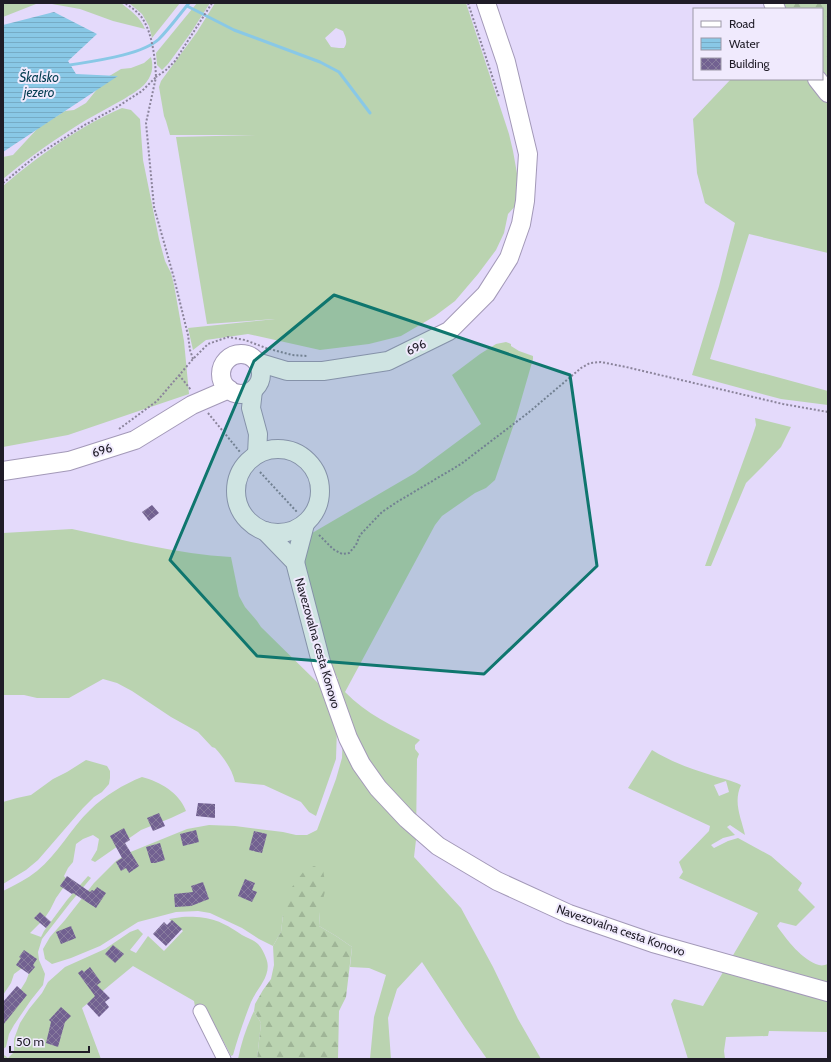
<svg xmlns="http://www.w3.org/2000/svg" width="831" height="1062" viewBox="0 0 831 1062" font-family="Cabin,sans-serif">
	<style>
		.grass { fill: #bad3b0; fill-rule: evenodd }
		.forest { fill: url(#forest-firs) }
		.water { fill: url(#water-rules) }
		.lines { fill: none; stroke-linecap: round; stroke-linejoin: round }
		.stream { stroke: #89c8e6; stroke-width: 3 }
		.building { fill: url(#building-cross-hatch) }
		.street-casing { stroke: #a399b8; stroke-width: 15 }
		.secondary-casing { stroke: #a399b8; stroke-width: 20 }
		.path { stroke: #8b849b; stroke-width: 2; stroke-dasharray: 2 2; stroke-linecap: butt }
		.street { stroke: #fff; stroke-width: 13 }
		.secondary { stroke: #fff; stroke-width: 18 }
		.marked { fill: #0f766e; fill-opacity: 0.2; stroke: #0f766e; stroke-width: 3; stroke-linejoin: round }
		.labels { text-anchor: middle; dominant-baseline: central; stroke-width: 4; stroke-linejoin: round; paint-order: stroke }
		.street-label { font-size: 12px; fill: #1f1c27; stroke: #f0eafd }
		.water-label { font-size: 13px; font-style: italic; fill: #043d51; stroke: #f0eafd }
	</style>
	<defs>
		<pattern id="forest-firs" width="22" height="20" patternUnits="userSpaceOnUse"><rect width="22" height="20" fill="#bad3b0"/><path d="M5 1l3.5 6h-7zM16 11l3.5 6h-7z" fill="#9fb597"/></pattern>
		<pattern id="water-rules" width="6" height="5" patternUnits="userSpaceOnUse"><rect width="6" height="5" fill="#89c8e6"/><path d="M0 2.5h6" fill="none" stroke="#76abc5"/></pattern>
		<pattern id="building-cross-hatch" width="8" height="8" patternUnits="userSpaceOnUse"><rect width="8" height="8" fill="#726191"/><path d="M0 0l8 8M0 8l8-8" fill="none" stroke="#887c9e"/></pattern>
	</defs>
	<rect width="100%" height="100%" fill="#e4dafb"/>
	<g class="grass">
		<path d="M3,3H121C131,11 140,17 145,29L113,21L80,9L52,4H36L3,17Z"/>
		<polygon points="129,3 180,3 152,38 149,26 142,14"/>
		<polygon points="197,3 210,3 190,34 168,64 162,70 157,65 156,53"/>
		<path d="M215,3H466L509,134L513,151L518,179V203L508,214L504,233L496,250L478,274L455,301L435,316L401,336L369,344L320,350L248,334L206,340L193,350L188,328L275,319L207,324L176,137L258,135H170L166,121L164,116L159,87L161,81L197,32ZM336,28L343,31C346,38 348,42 344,48H339L331,47L325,38Z"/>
		<path d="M151,57C154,68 152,76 144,85C139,90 130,95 124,99C111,106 99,113 86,120C57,138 29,157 3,179V157L13,155L38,128L65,111L74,110L86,103L106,78L121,69L131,68L144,63Z"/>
		<polygon points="731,79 811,79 824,100 828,104 828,253 749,234 710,359 828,391 828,405 781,399 692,375 719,286 735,223 705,203 697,173 693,119"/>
		<path d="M122,108L131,110L140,119L143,160L159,239L165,261L171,273L174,285L184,341L189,394L68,435L3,447V186C38,156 80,126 122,108Z"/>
		<path d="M506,342L511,344V346L519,351L533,356V359L516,418L495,480L486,488L475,493L442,516L435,525L345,692C366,714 393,726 420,740L415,745V749L419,754L417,759L416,840L414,857L461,908L493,967L518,1019L541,1059H487L466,1029L422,962L397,989L388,1018L391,1059H370L374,1017L386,975L369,968L350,967L352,947L336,936L319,926L320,912L283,915L281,932L273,946L259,939L242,928L210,913L198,911L176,912L138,922L100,946L71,958L52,964L45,959L43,949L50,937L65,920L94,883L116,861L128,853L187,829L209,825L235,826L283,832L296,835H307L317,830L336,779L342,758L343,730L325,684L338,679L301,605L283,550L415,473L481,424L452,375L480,354L496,344Z"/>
		<polygon points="755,418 791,427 781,447 763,466 746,483 711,566 705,566 752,437 756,425"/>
		<path d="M72,529C124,540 178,554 231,557L239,596L245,607L257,621L261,627L317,682L328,695L337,728L336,759L316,816L309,812L301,802L264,785L235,782C232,769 224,758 215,748L212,747L198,732L171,717L132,691L117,683L103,679L69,698H37L24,695H3V533Z"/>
		<path d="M652,750C671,762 692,769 714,776C723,779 731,780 741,785C733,803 741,817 745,835L730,825L727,827L735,835L723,838L711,845L714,848L728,841L738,838L771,856L802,883L798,890L815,907L796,926L780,922L777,926C787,940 802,960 819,965C822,966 825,965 828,964V1032L769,1031L768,1036L726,1037L724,1051L725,1059H688L671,1004L674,999L703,1006L758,913L679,878L683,872L679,862L709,831L710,826L628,788ZM726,781L729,792L719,796L714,785Z"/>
		<polygon points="86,760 107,766 110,771 110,778 109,784 102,792 94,797 83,808 38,860 26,870 3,884 3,802 17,798 31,795 53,779 67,772"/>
		<path d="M142,777C160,782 179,792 186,811L171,818L141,830L95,862L91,860L97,850L99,839L93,835L83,839L76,844L73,862L68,868L64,876L68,881L56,898L50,910L44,919L30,933L41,937L44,931L67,900L88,876L91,878L70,903L42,939L38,952L39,960L45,974L43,985L31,1000L14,1025L9,1034L6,1047L3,1049V1018L26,981L31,968L29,963L14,974L11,983L3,995V891C15,885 27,879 37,871C58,854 71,828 90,810C104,796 124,784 142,777Z"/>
		<path d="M182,917C208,916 220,920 242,935C247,938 254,940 258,944C262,948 264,953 266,958C273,975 257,988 251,1002C244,1020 238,1037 233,1055L231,1056C221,1036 215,1024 196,1012L194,1001L133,966L82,1008L101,1059H3L4,1055L8,1058L14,1052V1039L20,1023L29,1009L42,993L48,982L65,967L105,949L130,932L138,929L143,934L130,950L136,953L148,936L164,951L183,931L169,919Z"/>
		<path d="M254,1011L261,1023L257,1059H238C241,1043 247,1026 254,1011Z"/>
	</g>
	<g class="forest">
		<polygon points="777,3 828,3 828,87 822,79 822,9 780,9"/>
		<polygon points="314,866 323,870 326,887 320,912 319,926 336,936 352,947 346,997 339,1011 338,1059 257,1059 261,1023 254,1011 255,1004 263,990 271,979 274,965 273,946 281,932 283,915 289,891 304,871"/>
	</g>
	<polygon class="water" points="54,12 97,34 68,61 76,74 118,76 3,152 3,25"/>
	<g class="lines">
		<g class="stream">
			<polyline points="187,6 234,30 320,62 339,72 370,113"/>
			<path d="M70,65C94,61 142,55 159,39C169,29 180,14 189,3"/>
		</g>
	</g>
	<g class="building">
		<polygon points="152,505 159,513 149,521 142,512"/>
		<polygon points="198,803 215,804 215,818 196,816"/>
		<polygon points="159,813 165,826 153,831 147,818"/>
		<polygon points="124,828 130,840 125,843 139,866 129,873 126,868 121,871 116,862 122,858 110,836"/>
		<polygon points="196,830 199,842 183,846 180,834"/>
		<polygon points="254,831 267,834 262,853 249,850"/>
		<polygon points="160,843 165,860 155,863 151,863 146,847"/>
		<polygon points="67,876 90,892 92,890 94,891 97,887 106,893 96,908 73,893 72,894 60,886"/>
		<polygon points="245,879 255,883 252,890 257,892 252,902 238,896"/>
		<polygon points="203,882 209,899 191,906 175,907 174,894 193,892 191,886"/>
		<polygon points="40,912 51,922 46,928 34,918"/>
		<polygon points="172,920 182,929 166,946 153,934 164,922 167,925"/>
		<polygon points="71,926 76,938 61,944 56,932"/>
		<polygon points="113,945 124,954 115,963 105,954"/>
		<polygon points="24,950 37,959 33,965 35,967 29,974 16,965 21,958 19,957"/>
		<polygon points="90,967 101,982 97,985 110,998 105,1002 109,1007 99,1017 87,1004 95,996 78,973 82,970 84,972"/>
		<polygon points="17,986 27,995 3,1025 3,1002"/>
		<polygon points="61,1007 71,1016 65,1022 58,1047 46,1043 51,1022 49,1020"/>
	</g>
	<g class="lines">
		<g class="street-casing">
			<polyline id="street" points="200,1011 224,1059"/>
		</g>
		<g class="secondary-casing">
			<g id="secondary">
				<polyline points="773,3 776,9"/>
				<polyline points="817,79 828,93"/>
				<circle cx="241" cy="374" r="20"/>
				<polyline points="257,362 287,371 323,371 388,361 449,331 486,294 509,258 521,224 525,201 528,154 506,62 486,3"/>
				<polyline points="253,390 251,408 258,434 257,454"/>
				<circle cx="278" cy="491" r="42"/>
				<polyline points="3,471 69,461 135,440 192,405 229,389"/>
				<polyline points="265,531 295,562 321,662 348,738 361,764 378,788 407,819 438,846 497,881 569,914 653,943 828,992"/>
				<polyline points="295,562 305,524"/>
			</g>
		</g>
		<g class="path">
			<polyline points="468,3 499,97"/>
			<path d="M3,183L36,156L83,126L117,107L142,91L156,77C155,57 152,27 138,13C134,9 129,6 125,3"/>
			<polyline points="193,359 190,350 188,335 174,278 154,207 146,123 156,77 166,70 175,61 212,3"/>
			<polyline points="179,375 191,390"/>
			<polyline points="208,413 240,452"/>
			<polyline points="119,429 157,401 193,359 208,344 228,337 245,340 266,348 292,355 308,356"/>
			<polyline points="260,472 297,512"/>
			<polyline points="319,535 333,549 342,554 349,553 356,545 360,535 382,512 397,502 461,464 528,413 581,368 590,363 601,362 626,367 783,404 828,412"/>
		</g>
		<use href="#street" class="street"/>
		<use href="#secondary" class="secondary"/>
	</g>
	<path class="marked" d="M334,295L570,375L597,566L484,674L257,656L170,560L254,361Z"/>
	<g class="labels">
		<g class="street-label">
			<text transform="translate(416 347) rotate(-26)">696</text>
			<text transform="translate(102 450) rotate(-17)">696</text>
			<text transform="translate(318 643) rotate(74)">Navezovalna cesta Konovo</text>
			<text transform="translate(621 930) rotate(19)">Navezovalna cesta Konovo</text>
		</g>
		<g class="water-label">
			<text x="39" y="77">Škalsko<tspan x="39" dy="15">jezero</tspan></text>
		</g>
	</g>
	<rect width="831" height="1062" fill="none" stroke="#1f1c27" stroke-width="8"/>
	<rect x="693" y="8" width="130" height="72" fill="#f0eafd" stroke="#9c98a7"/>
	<rect x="701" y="21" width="20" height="6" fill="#ffffff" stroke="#9c98a7"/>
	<text x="729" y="28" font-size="12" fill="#1f1c27">Road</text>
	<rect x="701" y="38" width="20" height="12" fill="url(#water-rules)" stroke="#9c98a7"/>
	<text x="729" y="48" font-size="12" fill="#1f1c27">Water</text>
	<rect x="701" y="58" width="20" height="12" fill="url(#building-cross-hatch)" stroke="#9c98a7"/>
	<text x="729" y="68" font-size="12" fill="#1f1c27">Building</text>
	<path d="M10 1046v6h79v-6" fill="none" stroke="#1f1c27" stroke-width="2"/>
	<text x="16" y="1046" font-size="12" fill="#1f1c27" stroke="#f0eafd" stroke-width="3" paint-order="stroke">50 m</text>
</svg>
